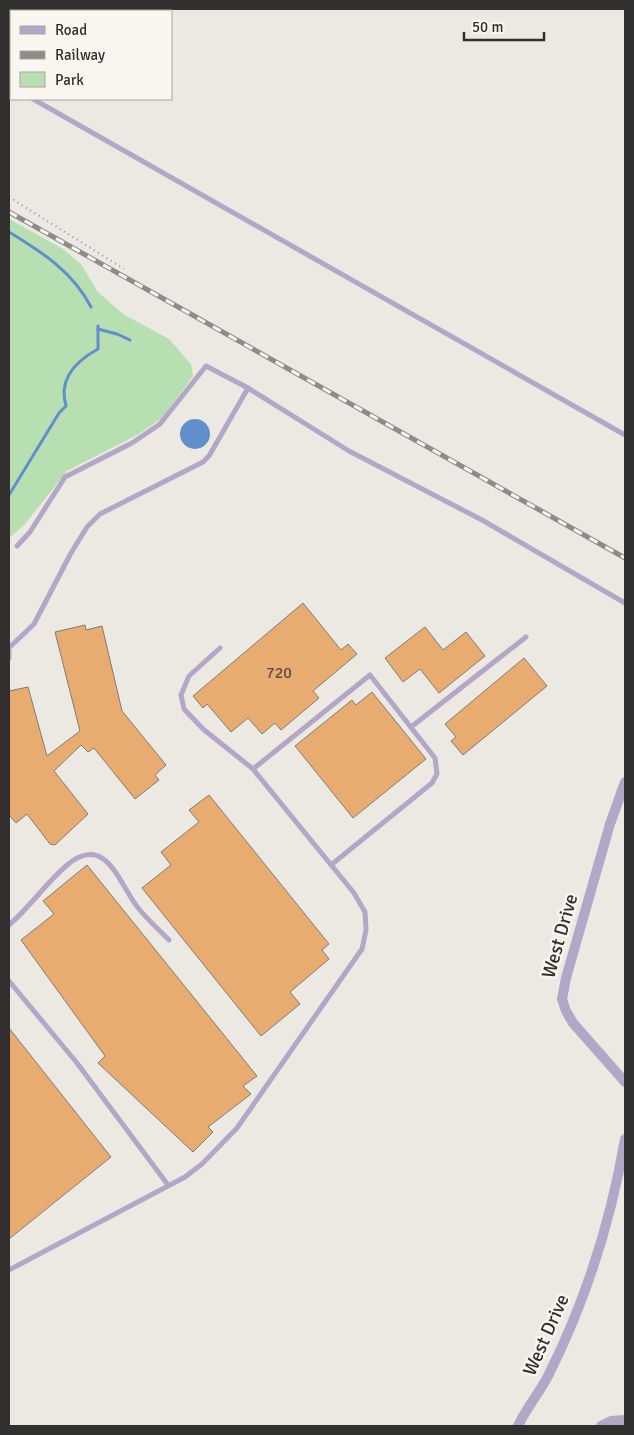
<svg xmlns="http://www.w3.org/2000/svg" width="634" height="1435" viewBox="0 0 634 1435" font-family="Signika,sans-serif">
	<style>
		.green { fill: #b8dfb1 }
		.water { fill: #608fcc }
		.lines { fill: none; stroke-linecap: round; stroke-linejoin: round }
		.stream { stroke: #608fcc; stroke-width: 3 }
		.building { fill: #e9ac70; stroke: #807b77 }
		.path { stroke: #93918d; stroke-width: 2; stroke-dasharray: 1 4; stroke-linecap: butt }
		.lane { stroke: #b3a7c7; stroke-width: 5 }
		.street { stroke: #b3a7c7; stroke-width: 10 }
		.rail-casing { stroke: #8e8c88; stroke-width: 5 }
		.rail { stroke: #f9f6f0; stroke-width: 3; stroke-dasharray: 9; stroke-linecap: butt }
		.labels { text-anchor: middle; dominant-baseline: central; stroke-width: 5; stroke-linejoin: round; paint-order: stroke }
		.number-label { font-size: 16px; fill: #5f4f3e }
		.street-label { font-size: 19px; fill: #31302e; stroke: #f9f6f0 }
	</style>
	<rect width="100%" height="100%" fill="#ece9e3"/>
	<polygon class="green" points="9,219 63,249 81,264 98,292 123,314 169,339 191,364 193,376 162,418 139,434 67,471 25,524 9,538"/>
	<circle class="water" cx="195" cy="434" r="15"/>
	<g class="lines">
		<g class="stream">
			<path d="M9,232C42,252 73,272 91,307"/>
			<polyline points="98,329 117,334 130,340"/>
			<path d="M9,495L59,413L66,406C58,379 76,361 98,349V326"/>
		</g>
	</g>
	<g class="building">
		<polygon points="303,603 341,650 348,644 357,654 313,691 319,698 281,730 275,723 262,734 248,718 231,732 207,704 203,708 193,696"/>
		<polygon points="85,625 86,630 102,626 122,711 166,765 155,775 159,780 135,799 94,748 88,752 81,745 54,771 88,814 55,845 50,844 27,814 16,823 9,815 9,691 28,687 47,756 80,731 55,632"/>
		<polygon points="425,627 443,650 466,632 485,656 439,693 420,669 403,682 385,658"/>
		<polygon points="524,658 547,686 463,755 451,741 456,737 445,724"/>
		<polygon points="372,692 426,759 353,818 295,746 352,700 356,705"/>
		<polygon points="209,795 329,944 322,950 329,959 290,992 300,1004 261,1036 142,888 171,865 161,852 199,822 189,810"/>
		<polygon points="87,865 257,1076 243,1086 251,1094 208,1127 213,1132 193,1152 98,1063 105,1056 21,940 54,914 43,901"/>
		<polygon points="9,1028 111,1157 9,1239"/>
	</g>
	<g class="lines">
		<polyline class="path" points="9,197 124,269"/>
		<g class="lane">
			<polyline points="9,86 11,87"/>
			<polyline points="33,99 625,435"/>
			<polyline points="17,546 30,532 65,477 132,443 160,424 206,366 248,388 349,451 482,520 625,603"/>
			<polyline points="11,646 34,624 71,553 87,527 100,514 203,462 209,456 248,388"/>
			<polyline points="220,648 189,676 181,695 184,709 203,729 253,769"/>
			<polyline points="9,658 9,645"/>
			<polyline points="411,727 526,637"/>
			<path d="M9,925C31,906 45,884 67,865C107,832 119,885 139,909C148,920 159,930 169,940"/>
			<polyline points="9,981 77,1063 168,1185"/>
			<polyline points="9,1270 185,1177 202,1164 237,1128 362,949 366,930 365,912 354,893 253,769 370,675 435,758 437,774 432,783 331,865"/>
		</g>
		<g class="street">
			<polyline points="625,782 610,824 566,978 562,999 566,1011 573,1023 625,1082"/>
			<path d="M518,1426C527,1407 540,1392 549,1374C586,1300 611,1220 625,1139"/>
			<polyline points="601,1426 611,1421 625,1420"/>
		</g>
		<g class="rail-casing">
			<polyline id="rail" points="9,212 625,558"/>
		</g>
		<use href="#rail" class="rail"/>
	</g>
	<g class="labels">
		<g class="number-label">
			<text x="279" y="673">720</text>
		</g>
		<g class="street-label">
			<text transform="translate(560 936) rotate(-74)">West Drive</text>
			<text transform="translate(546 1335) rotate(-66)">West Drive</text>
		</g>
	</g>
	<rect width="634" height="1435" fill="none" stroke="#31302e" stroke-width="20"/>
	<rect x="10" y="10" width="162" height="90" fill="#f9f6f0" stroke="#a9a7a2"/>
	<rect x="20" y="26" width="25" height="8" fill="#b3a7c7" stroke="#a9a7a2"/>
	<text x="55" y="35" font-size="15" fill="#31302e">Road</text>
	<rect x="20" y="51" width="25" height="8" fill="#8e8c88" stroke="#a9a7a2"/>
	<text x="55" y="60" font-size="15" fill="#31302e">Railway</text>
	<rect x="20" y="72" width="25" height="15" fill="#b8dfb1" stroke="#a9a7a2"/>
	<text x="55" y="85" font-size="15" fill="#31302e">Park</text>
	<path d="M464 32v8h80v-8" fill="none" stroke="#31302e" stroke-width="2.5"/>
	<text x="472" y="32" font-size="15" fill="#31302e" stroke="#f9f6f0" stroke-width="4" paint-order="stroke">50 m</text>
</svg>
